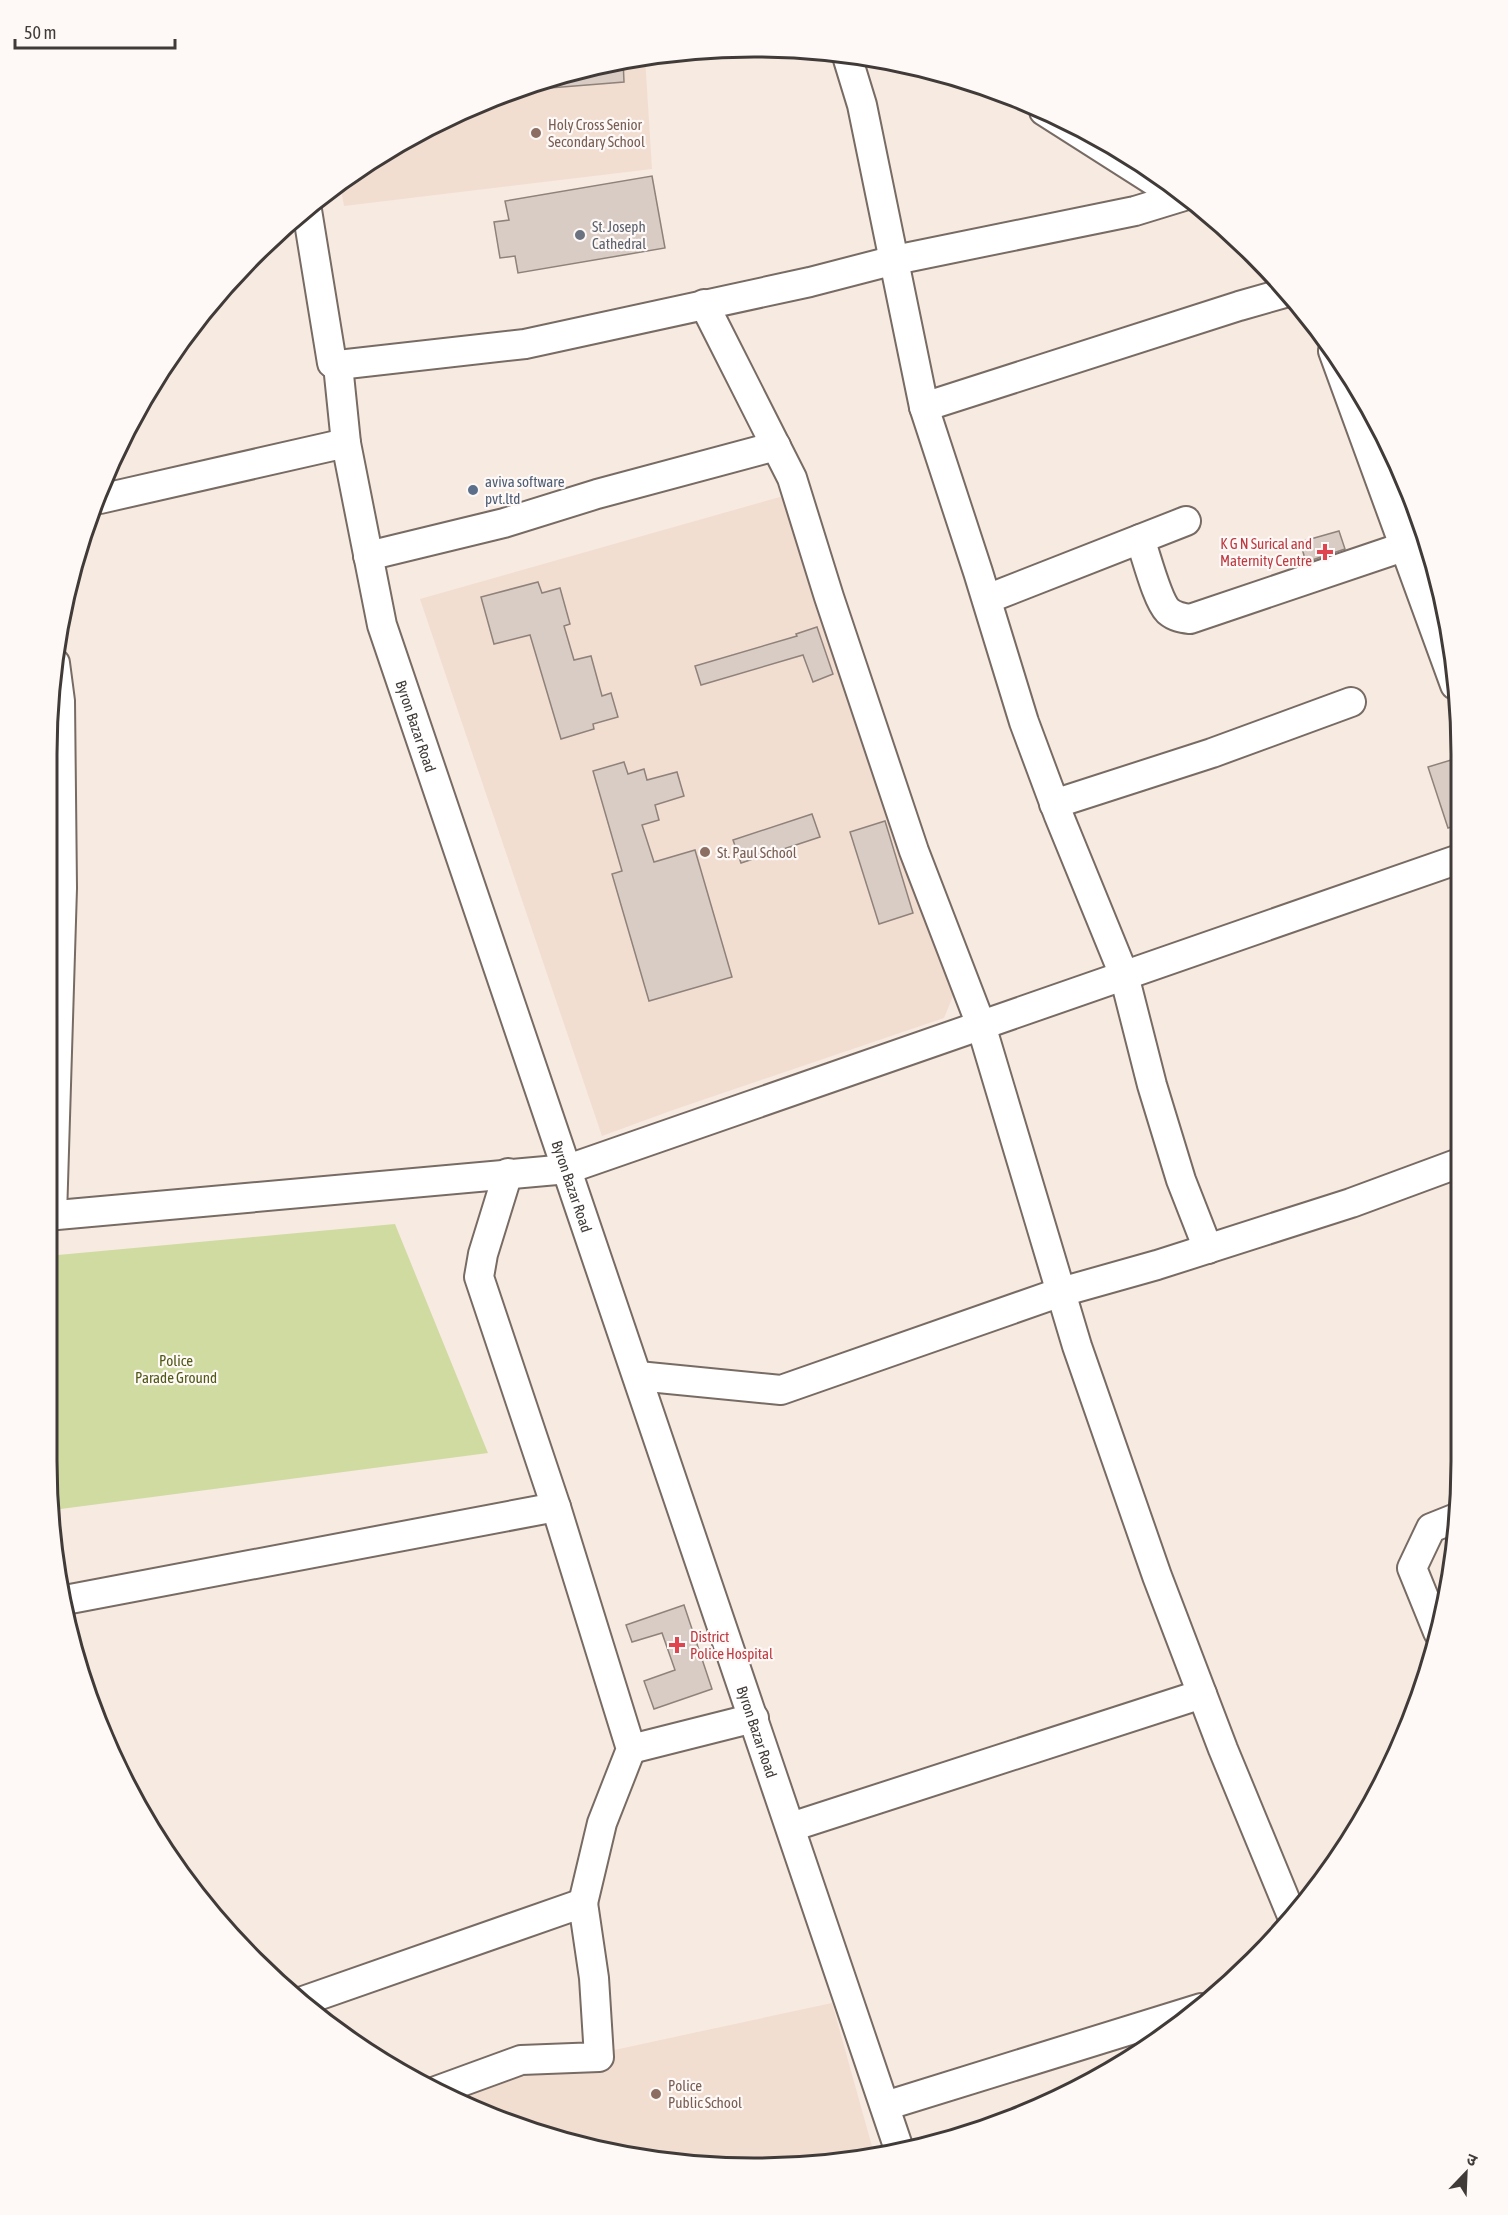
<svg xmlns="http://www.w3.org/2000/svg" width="1508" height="2215" viewBox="0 0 1508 2215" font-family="'Asap Condensed','Noto Sans Devanagari',sans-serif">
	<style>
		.built { fill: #f2ddd1 }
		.green { fill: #d0dba1 }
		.building { fill: #d9ccc4; stroke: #8e827a; stroke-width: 1.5 }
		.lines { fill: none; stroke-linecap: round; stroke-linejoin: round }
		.minor-casing { stroke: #776b64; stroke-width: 32 }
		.minor { stroke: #fff; stroke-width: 28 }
		.education-dot { fill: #8d6e63; stroke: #fef9f6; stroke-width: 2 }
		.worship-dot { fill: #6b7280; stroke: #fef9f6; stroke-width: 2 }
		.service-dot { fill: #5c6f8a; stroke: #fef9f6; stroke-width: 2 }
		.health-dot { fill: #e0444e; stroke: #fef9f6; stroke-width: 2 }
		.labels { text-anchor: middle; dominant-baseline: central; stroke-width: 4.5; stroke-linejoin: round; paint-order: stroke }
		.education-label { font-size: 15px; fill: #785e54; stroke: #fef9f6; text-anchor: start }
		.worship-label { font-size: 15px; fill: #5b616d; stroke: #fef9f6; text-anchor: start }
		.service-label { font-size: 15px; fill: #4e5e75; stroke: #fef9f6; text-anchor: start }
		.health-label { font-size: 15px; fill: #be3a42; stroke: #fef9f6; text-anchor: end }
		.street-label { font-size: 15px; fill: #403b38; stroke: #fef9f6 }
		.park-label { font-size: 15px; fill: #505a14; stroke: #fef9f6 }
		.rim { fill: none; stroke: #403b38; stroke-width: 3 }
	</style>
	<rect width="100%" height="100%" fill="#f7eae1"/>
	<g class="built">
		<polygon points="645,57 652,169 344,206 340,183 361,166 484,100 616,60"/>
		<polygon points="787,495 953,996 944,1018 673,1110 602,1136 420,599"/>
		<polygon points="832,2003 875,2157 754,2168 662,2162 483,2115 458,2102 452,2085"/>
	</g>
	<polygon class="green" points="395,1224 488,1453 53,1510 46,1461 47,1256"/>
	<g class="building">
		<polygon points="623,59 624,82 550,88 548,81"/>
		<polygon points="652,176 665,248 518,273 515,256 500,258 494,222 509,220 505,201"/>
		<polygon points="1339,531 1345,549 1306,562 1300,542"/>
		<polygon points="538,582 542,593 560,588 570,624 564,626 574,660 591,656 602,696 611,693 618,717 593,724 594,729 561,739 530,635 494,644 481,597"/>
		<polygon points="817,627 833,674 813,682 803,655 701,685 695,666 797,636 796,634"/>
		<polygon points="1461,757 1461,824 1448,828 1428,767"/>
		<polygon points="624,762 628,774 644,769 647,780 677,772 684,796 655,805 659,820 642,825 654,862 695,850 732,977 649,1001 612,874 622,871 593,771"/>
		<polygon points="812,814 820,837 741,863 733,840"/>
		<polygon points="885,821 913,913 879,924 850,832"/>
		<polygon points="684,1605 712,1689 654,1709 644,1681 675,1670 662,1633 632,1642 626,1625"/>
	</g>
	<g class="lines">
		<g class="minor-casing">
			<g id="minor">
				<polyline points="847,56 862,105 924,407 978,572 1024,722 1059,816 1124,975 1152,1085 1181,1180 1208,1249"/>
				<polyline points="1044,111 1179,197"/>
				<path id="s1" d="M307,210L332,363L338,365L346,443L382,625L900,2152"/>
				<polyline points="704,304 792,478 829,597 914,851 981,1025 1077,1346 1157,1576 1223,1749 1292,1916"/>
				<polyline points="1333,351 1455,685"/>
				<polyline points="338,365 525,344 810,282 895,260 1135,211 1184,196"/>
				<polyline points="924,407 1239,306 1288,292"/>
				<polyline points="100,499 346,443"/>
				<path d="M1140,539C1146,555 1157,600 1168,611C1175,617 1182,618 1190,619L1403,547"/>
				<polyline points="368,556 504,523 597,494 776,446"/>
				<polyline points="987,599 1186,521"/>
				<polyline points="1054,804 1212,753 1351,702"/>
				<polyline points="508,1173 483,1254 479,1277 556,1507 631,1749 602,1823 583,1903"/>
				<polyline points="46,1216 568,1169 1462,858"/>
				<polyline points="52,1216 62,888 60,701 55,663"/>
				<polyline points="638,1376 781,1390 1061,1292 1157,1265 1351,1203 1462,1162"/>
				<polyline points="65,1600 556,1507"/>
				<polyline points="1438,1632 1412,1568 1431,1528 1456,1518"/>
				<polyline points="631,1749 754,1718"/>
				<polyline points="791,1827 1202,1694"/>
				<polyline points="300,2002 583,1903 594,1978 599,2057 521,2060 436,2091"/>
				<polyline points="885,2106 1201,2008"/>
			</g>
		</g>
		<use href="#minor" class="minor"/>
	</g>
	<g class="education-dot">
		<circle cx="536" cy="133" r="6"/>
		<circle cx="705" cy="852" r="6"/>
		<circle cx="656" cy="2094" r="6"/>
	</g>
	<circle class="worship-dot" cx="580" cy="235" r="6"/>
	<circle class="service-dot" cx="473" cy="490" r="6"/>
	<g class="health-dot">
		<path d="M1322 543h6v6h6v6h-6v6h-6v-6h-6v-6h6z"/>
		<path d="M674 1636h6v6h6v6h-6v6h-6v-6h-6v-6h6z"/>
	</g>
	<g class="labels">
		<g class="education-label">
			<text x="548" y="124">Holy Cross Senior<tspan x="548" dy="17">Secondary School</tspan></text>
			<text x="717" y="852">St. Paul School</text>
			<text x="668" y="2085">Police<tspan x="668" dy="17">Public School</tspan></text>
		</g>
		<g class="worship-label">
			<text x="592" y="226">St. Joseph<tspan x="592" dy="17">Cathedral</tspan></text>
		</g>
		<g class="service-label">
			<text x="485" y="481">aviva software<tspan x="485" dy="17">pvt.ltd</tspan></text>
		</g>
		<g class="health-label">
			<text x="1312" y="543">K G N Surical and<tspan x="1312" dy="17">Maternity Centre</tspan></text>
			<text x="690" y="1636" text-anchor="start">District<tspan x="690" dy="17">Police Hospital</tspan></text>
		</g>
		<g class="street-label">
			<text stroke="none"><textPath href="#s1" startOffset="532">Byron Bazar Road</textPath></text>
			<text stroke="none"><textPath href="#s1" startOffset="1018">Byron Bazar Road</textPath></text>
			<text stroke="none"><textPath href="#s1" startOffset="1594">Byron Bazar Road</textPath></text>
		</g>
		<g class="park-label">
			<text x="176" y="1360">Police<tspan x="176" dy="17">Parade Ground</tspan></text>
		</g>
	</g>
	<path d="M0 0H1508V2215H0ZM754 57H754A697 697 0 0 1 1451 754V1461A697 697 0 0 1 754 2158H754A697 697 0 0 1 57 1461V754A697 697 0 0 1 754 57Z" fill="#fef9f6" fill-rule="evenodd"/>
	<path class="rim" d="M754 57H754A697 697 0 0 1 1451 754V1461A697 697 0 0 1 754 2158H754A697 697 0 0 1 57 1461V754A697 697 0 0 1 754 57Z"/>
	<g transform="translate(1466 2173) rotate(23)" stroke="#fef9f6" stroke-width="4.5" paint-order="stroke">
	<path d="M0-4.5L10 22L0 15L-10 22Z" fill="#403b38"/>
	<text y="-9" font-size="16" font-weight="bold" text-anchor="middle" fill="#403b38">उ</text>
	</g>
	<path d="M15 39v9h160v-9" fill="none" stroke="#403b38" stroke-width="3"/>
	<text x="24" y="39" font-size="18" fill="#403b38" stroke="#fef9f6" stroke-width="4.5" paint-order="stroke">50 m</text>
</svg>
